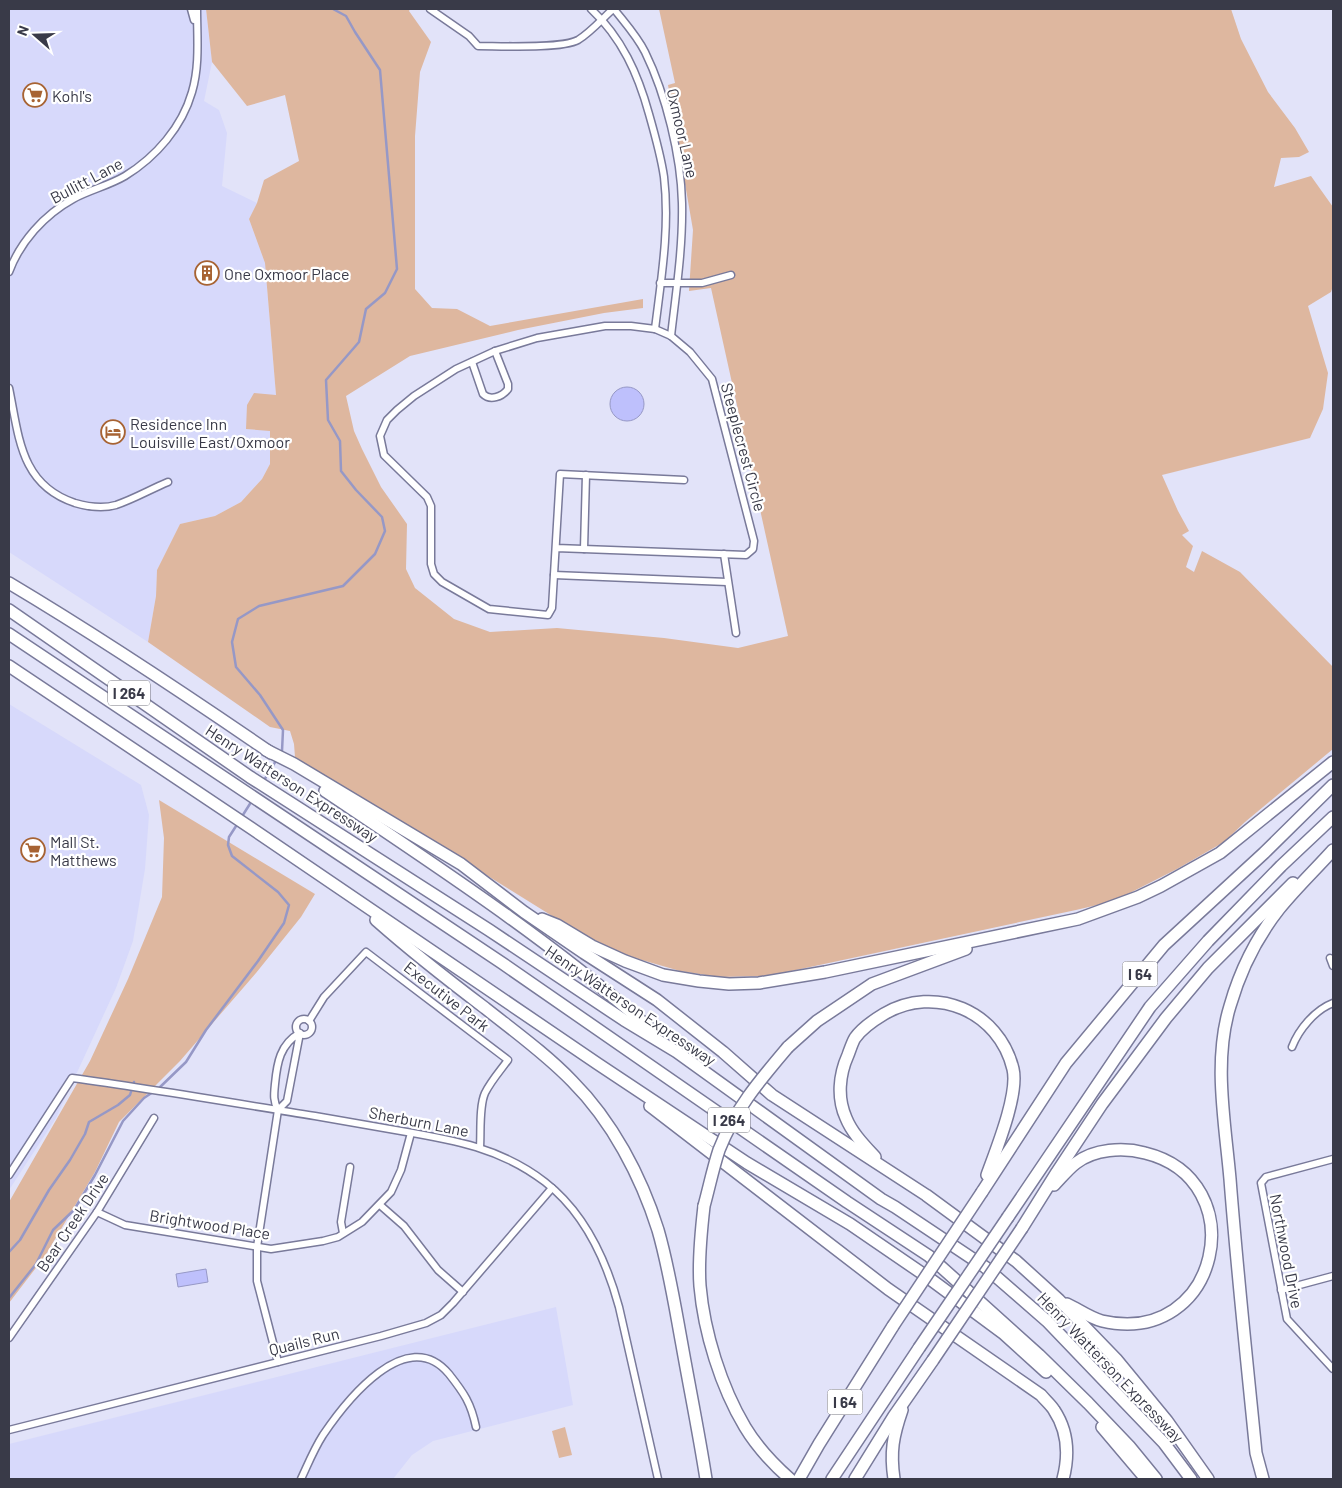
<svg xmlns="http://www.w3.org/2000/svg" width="1342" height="1488" viewBox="0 0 1342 1488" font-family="Barlow,sans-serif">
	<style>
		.built { fill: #d7d9fb }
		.green { fill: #deb79f }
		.water { fill: #bec0fc; stroke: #9698c6 }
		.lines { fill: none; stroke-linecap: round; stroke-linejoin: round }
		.stream { stroke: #9698c6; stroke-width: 2.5 }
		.minor-casing { stroke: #797a9a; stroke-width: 9 }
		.motorway-casing { stroke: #797a9a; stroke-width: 14 }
		.minor { stroke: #fff; stroke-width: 6 }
		.motorway { stroke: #fff; stroke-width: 11 }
		.motorway-bridge-casing { stroke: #797a9a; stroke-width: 14; stroke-linecap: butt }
		.motorway-bridge { stroke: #fff; stroke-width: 11 }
		.labels { text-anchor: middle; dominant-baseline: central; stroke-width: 4.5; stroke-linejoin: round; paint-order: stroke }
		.shield { fill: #fff; stroke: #74757f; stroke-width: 1 }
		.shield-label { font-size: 15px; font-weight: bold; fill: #393a48 }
		.poi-label { font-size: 16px; fill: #393a48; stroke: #fff; text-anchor: start }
		.street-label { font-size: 16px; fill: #393a48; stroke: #fff }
	</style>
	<rect width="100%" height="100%" fill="#e2e3f9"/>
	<g class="built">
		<polygon points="9,9 206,9 212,62 204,101 219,110 227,133 222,186 257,203 249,219 265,263 276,396 246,429 270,430 270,464 262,479 241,502 215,516 180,524 157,570 156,596 148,642 9,552"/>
		<polygon points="9,704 141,785 149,815 145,869 133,941 116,988 56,1118 9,1190"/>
		<polygon points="556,1307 573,1405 433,1441 412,1455 393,1479 9,1479 9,1444"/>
	</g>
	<g class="green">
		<polygon points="206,9 410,9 409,11 431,42 420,72 415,136 415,289 432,308 457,309 490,326 643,299 643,308 604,313 518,330 410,356 346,396 354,431 362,449 381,487 407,524 406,569 415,588 454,619 490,632 557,628 664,638 738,648 788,636 711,288 689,291 693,230 668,85 675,83 659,9 1231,9 1241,39 1268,92 1295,128 1309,152 1299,157 1281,158 1274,187 1311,176 1333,207 1333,286 1331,292 1308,306 1328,373 1323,409 1310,438 1162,475 1178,511 1189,531 1182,535 1193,546 1186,567 1194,572 1202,551 1240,572 1333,667 1333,749 1245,822 1224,842 1177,869 1114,901 1076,910 768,976 719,977 680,971 621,954 586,937 398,820 354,796 295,757 294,744 290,731 270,727 148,642 156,596 157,570 180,524 215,516 241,502 262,479 270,464 270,431 246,429 247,405 254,393 276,395 265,263 249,219 257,203 264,180 299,161 285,95 247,106 212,62"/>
		<polygon points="159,800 315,894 301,917 256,973 180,1061 119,1122 95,1172 45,1256 9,1303 9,1202 90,1061 128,979 162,897 164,838"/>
		<polygon points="565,1427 572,1455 559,1458 552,1431"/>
	</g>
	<g class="water">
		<circle cx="627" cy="404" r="17"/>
		<polygon points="206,1269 208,1282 178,1287 176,1274"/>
	</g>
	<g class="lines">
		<g class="stream">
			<polyline points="280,754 282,751 283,730 260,695 236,667 232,642 238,619 259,606 343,586 375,554 385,531 382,517 356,490 341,471 340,441 328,420 326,380 359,342 366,309 385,293 397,269 380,70 355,32 346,16 333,9"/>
			<polyline points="263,782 277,759"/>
			<polyline points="241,818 253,799"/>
			<polyline points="158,1089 186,1062 206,1030 258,961 284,923 289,905 278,892 232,856 228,845 229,837 238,823"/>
			<polyline points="9,1252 20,1240 49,1190 70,1160 85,1134 89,1122 118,1105 130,1095 134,1082"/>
			<polyline points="9,1298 36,1264 53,1230 74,1210 95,1175 123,1121 144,1098 153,1092"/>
		</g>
		<g class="minor-casing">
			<g id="minor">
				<polyline points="191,9 194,20"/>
				<path d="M430,9L469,36L478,46C500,46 562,49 578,40C591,32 602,19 613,9"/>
				<path d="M591,9C622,38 638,74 649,114C655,135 661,156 664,177C670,228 661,280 655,329"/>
				<path d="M614,9C625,23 637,36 645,52C666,95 681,156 682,203C683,247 676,292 671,336"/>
				<path d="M9,272C20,242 44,215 73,199C89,190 108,186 125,176C156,157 182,127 192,92C200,65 197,37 197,9"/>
				<polyline points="660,283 702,283 731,275"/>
				<path d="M472,362L483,394C490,401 502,397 508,389V384L495,351"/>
				<path d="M9,388C19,436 20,485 75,503C89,507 102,509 116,505C134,499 151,489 168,482"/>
				<polyline points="556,548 746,555 753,549 754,541 712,379 690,352 671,336 655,329 631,326 605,326 537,338 495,351 456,369 414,396 397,410 387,420 380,436 384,455 427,497 431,506 431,564 434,574 442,582 489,609 548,615 552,608 560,474 684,480"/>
				<polyline points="584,549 586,475"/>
				<polyline points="724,554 736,633"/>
				<polyline points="554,575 727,582"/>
				<polyline points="1330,958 1333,966"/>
				<circle cx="304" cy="1027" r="8"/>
				<path d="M309,1021L324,997L366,952L508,1060C500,1071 491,1081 485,1093C479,1106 481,1132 480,1147"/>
				<path d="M300,1033L287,1101L278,1110C273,1101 274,1094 275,1084C277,1063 280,1044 300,1033Z"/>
				<path d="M1292,1047C1299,1029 1315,1010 1333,1003"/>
				<polyline points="278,1110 257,1247 257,1281 278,1362"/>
				<polyline points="1333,1159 1266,1177 1261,1183 1287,1319 1333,1369"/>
				<path d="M9,1175L72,1078C153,1089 234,1103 315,1116C343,1121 372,1126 401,1131C454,1140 501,1148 545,1182C585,1213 606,1259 619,1307L658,1479"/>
				<polyline points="380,1205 404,1226 438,1270 463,1292"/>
				<polyline points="97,1212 125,1225 271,1249 323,1241 338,1237 362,1222 391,1192 401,1170 411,1133"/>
				<polyline points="343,1233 341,1222 350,1167"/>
				<polyline points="1281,1290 1333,1276"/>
				<polyline points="9,1338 97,1212 154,1118"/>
				<polyline points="9,1430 381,1336 426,1323 441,1315 453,1303 552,1188"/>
				<path d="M301,1479C308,1464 314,1449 323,1435C346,1401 407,1323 449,1374C464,1393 471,1403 476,1427"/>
			</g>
		</g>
		<g class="motorway-casing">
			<g id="motorway">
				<path d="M9,583C98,636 185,694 271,753"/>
				<polyline points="9,610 250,777 489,930 624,1020 677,1052 881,1199 895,1207 985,1267 1047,1321 1164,1443 1191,1479"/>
				<polyline points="9,634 502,963 847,1202 929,1256 1039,1355 1088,1403 1129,1446 1156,1479"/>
				<polyline points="9,666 251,828 598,1064 747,1163 850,1224 926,1276 1003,1333 1046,1372"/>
				<polyline points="266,750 294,764 461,864 524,912 584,953 657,1000 723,1052 772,1095 926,1195 1016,1261 1059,1300 1116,1359 1167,1421 1208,1479"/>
				<path d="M325,791C438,867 553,942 655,1033"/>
				<polyline points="542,919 557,925 592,946 625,961 663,975 699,981 729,984 759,983 825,972 1078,919 1138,897 1161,886 1220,853 1333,762"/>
				<path d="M376,920C411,951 448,980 485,1008C514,1031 546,1054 572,1081C612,1121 641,1176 658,1230C669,1268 675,1307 682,1345C690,1390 699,1434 706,1479"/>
				<polyline points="788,1047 817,1021 872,984 966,949"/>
				<path d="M650,1106L888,1289L1041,1395C1045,1400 1051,1405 1054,1410C1068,1431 1069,1456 1063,1479"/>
				<path d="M875,1157C864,1145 852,1133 846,1118C837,1098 839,1075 848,1055C850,1050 852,1043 855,1038C862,1028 874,1020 884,1014C935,984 999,1011 1013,1069C1019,1094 996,1150 987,1175"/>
				<path d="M1054,1185C1061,1178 1068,1169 1076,1163C1094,1149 1123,1147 1145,1153C1255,1180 1220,1348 1102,1321C1090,1318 1078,1309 1067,1304"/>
				<polyline points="982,1192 1066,1063 1164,945 1264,853 1333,785"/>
				<path d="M704,1206C701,1232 698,1260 700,1286C704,1332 721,1387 745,1427C757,1447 773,1464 790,1479"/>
				<polyline points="1008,1217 1150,1007 1208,941 1281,866 1333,817"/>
				<polyline points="1022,1228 1057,1172 1102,1104 1166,1018 1208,968 1293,883"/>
				<polyline points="1102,1427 1146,1479"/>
				<polyline points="799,1479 819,1444 893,1326"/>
				<polyline points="832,1479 919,1348"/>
				<polyline points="855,1479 894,1416 933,1360"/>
				<path d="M894,1479C890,1452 893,1436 902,1410"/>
				<path d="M1263,1479L1256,1453C1247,1362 1237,1270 1230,1179C1225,1122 1213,1061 1230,1006C1240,971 1257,937 1279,909C1296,888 1315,870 1333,850"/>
			</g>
		</g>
		<use href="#minor" class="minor"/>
		<use href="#motorway" class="motorway"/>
		<g class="motorway-bridge-casing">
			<g id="motorway-bridge">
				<path d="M704,1206C709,1188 713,1168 719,1150C735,1109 760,1080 788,1047"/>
				<polyline points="893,1326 982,1192"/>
				<polyline points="919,1348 1008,1217"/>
				<polyline points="933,1360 1022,1228"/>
			</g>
		</g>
		<use href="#motorway-bridge" class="motorway-bridge"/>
	</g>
	<defs>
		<g id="supermarket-ring" transform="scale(1.25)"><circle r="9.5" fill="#fff" stroke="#a76333" stroke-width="1.5"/><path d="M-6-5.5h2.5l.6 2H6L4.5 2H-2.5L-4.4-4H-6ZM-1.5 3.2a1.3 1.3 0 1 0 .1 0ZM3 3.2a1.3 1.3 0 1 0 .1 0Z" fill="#a76333"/></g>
		<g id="building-ring" transform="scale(1.25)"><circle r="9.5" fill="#fff" stroke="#a76333" stroke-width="1.5"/><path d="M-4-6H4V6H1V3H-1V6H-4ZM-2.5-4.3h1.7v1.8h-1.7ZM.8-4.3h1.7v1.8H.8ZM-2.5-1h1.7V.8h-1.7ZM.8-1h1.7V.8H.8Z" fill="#a76333"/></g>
		<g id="hotel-ring" transform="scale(1.25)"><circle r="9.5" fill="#fff" stroke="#a76333" stroke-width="1.5"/><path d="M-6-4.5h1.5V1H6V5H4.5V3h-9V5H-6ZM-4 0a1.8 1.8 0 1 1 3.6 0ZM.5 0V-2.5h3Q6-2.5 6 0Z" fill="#a76333"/></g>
	</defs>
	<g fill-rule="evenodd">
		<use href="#supermarket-ring" x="35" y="95"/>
		<use href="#building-ring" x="207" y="273"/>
		<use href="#hotel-ring" x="113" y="432"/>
		<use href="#supermarket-ring" x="33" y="850"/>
	</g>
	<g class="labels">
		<g class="shield">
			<rect x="108" y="680.5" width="42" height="25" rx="4"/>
			<rect x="1122.5" y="961.5" width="35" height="25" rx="4"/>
			<rect x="708" y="1107.5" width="42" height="25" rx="4"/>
			<rect x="827.5" y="1389.5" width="35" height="25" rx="4"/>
		</g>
		<g class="shield-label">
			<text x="129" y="693">I 264</text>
			<text x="1140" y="974">I 64</text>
			<text x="729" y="1120">I 264</text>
			<text x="845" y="1402">I 64</text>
		</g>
		<g class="poi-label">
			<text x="52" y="95">Kohl's</text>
			<text x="224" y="273">One Oxmoor Place</text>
			<text x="130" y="423">Residence Inn<tspan x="130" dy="18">Louisville East/Oxmoor</tspan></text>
			<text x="50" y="841">Mall St.<tspan x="50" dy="18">Matthews</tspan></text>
		</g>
		<g class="street-label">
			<text transform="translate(683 133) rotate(77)">Oxmoor Lane</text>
			<text transform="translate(86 180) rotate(-28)">Bullitt Lane</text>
			<text transform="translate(744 447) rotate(75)">Steeplecrest Circle</text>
			<text transform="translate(292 783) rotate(33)">Henry Watterson Expressway</text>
			<text transform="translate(447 996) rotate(38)">Executive Park</text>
			<text transform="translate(631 1005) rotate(34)">Henry Watterson Expressway</text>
			<text transform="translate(419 1121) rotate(11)">Sherburn Lane</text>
			<text transform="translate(72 1222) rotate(-56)">Bear Creek Drive</text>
			<text transform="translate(210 1224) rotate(9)">Brightwood Place</text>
			<text transform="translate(1287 1251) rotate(79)">Northwood Drive</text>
			<text transform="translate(304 1341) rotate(-14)">Quails Run</text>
			<text transform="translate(1111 1367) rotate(46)">Henry Watterson Expressway</text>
		</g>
	</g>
	<rect width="1342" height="1488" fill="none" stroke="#393a48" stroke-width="20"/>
	<g transform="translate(35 35) rotate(290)" stroke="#ffffff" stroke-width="4" paint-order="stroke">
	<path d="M0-4L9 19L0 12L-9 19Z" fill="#393a48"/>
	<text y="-8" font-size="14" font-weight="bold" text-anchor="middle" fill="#393a48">N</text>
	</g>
</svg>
